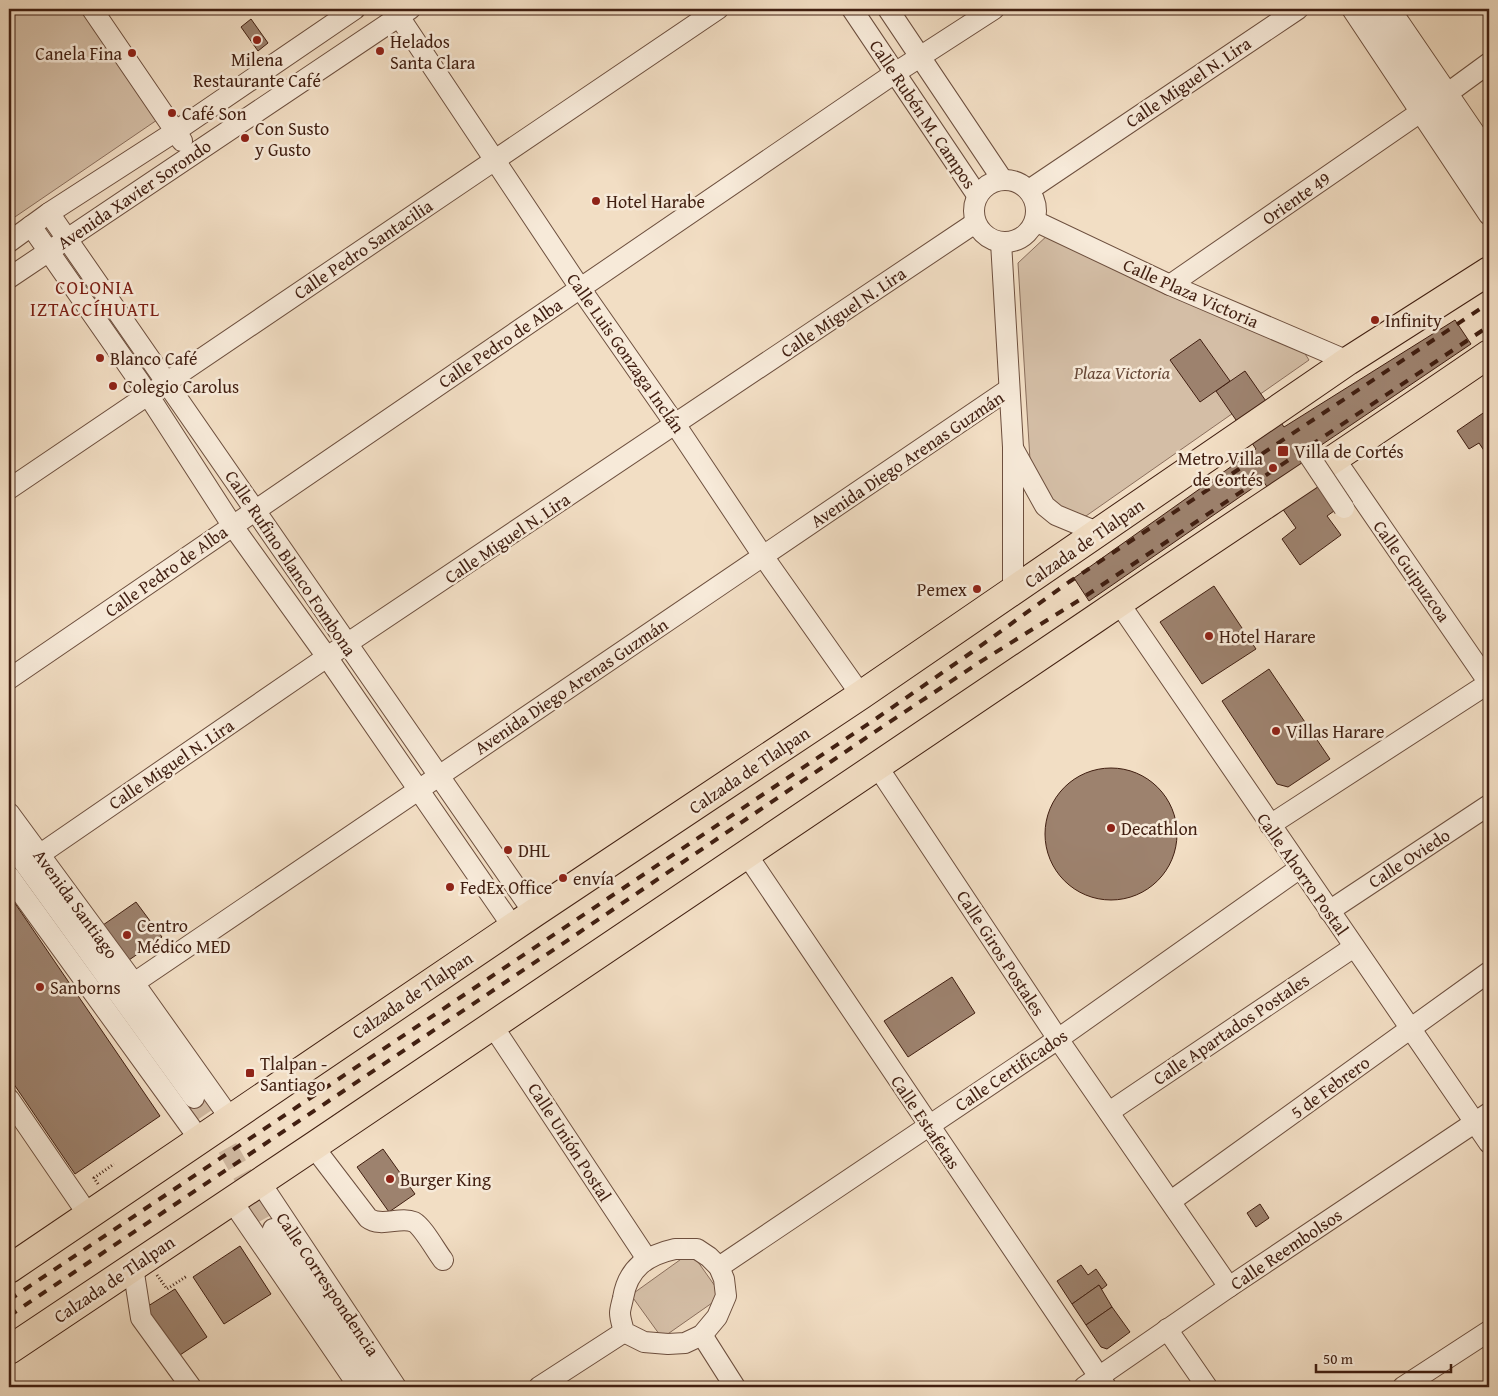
<svg xmlns="http://www.w3.org/2000/svg" width="1498" height="1396" viewBox="0 0 1498 1396" font-family="'Gentium Book Plus',serif">
	<style>
		.green { fill: #d4bea6; stroke: #8a6e5c }
		.building { fill: #9d826e; stroke: #411f11 }
		.lines { fill: none; stroke-linecap: round; stroke-linejoin: round }
		.minor-tunnel { stroke: #cfb8a0; stroke-width: 20; stroke-dasharray: 20 10; stroke-linecap: butt }
		.minor-casing { stroke: #6d4f3e; stroke-width: 22 }
		.highway-casing { stroke: #411f11; stroke-width: 30 }
		.path { stroke: #411f11; stroke-width: 3; stroke-dasharray: 1 2.5; stroke-linecap: butt }
		.minor { stroke: #f7ead9; stroke-width: 20 }
		.highway { stroke: #f2dec4; stroke-width: 28 }
		.rail { stroke: #411f11; stroke-width: 4; stroke-dasharray: 9 9; stroke-linecap: butt }
		.minor-bridge-casing { stroke: #6d4f3e; stroke-width: 22; stroke-linecap: butt }
		.minor-bridge { stroke: #f7ead9; stroke-width: 20 }
		.poi-dot { fill: #8f2418; stroke: #f7ead9; stroke-width: 2 }
		.labels { text-anchor: middle; dominant-baseline: central; stroke-width: 5; stroke-linejoin: round; paint-order: stroke }
		.poi-label { font-size: 18px; fill: #411f11; stroke: #f7ead9; text-anchor: start }
		.street-label { font-size: 18px; fill: #411f11; stroke: #f7ead9 }
		.park-label { font-size: 18px; font-style: italic; fill: #664736; stroke: #f7ead9 }
		.neighbourhood-label { font-size: 19px; letter-spacing: 1px; fill: #7a1f14; stroke: #f7ead9 }
	</style>
	<rect width="100%" height="100%" fill="#f2dec4"/>
	<filter id="stains"><feTurbulence type="fractalNoise" baseFrequency=".004" numOctaves="4"/><feColorMatrix values="0 0 0 0 .2 0 0 0 0 .09 0 0 0 0 .02 0 0 0 .5 -.17"/></filter>
	<radialGradient id="worn" r=".72"><stop offset=".6" stop-color="#630" stop-opacity="0"/><stop offset="1" stop-color="#630" stop-opacity=".3"/></radialGradient>
	<g class="green">
		<polygon points="9,9 81,9 157,120 9,221"/>
		<polygon points="1050,233 1302,349 1309,360 1086,516 1057,507 1030,460 1018,263"/>
		<polygon points="691,1252 722,1296 662,1338 631,1295"/>
	</g>
	<g class="building">
		<polygon points="251,19 268,43 258,51 241,27"/>
		<polygon points="1455,320 1471,344 1308,454 1341,506 1327,516 1341,535 1300,565 1282,539 1296,528 1263,481 1089,601 1074,578 1256,449 1216,391 1245,371 1284,427"/>
		<polygon points="1200,339 1230,381 1200,402 1170,360"/>
		<polygon points="1489,409 1489,458 1479,443 1469,449 1457,431"/>
		<polygon points="1214,586 1256,649 1202,684 1160,622"/>
		<polygon points="1269,669 1330,759 1288,787 1277,784 1222,701"/>
		<circle cx="1111" cy="834" r="66"/>
		<polygon points="10,896 160,1116 75,1174 9,1077 9,897"/>
		<polygon points="136,902 162,937 119,967 93,932"/>
		<polygon points="952,977 975,1013 908,1057 884,1021"/>
		<polygon points="383,1149 415,1194 389,1212 357,1167"/>
		<polygon points="1260,1204 1269,1218 1256,1227 1247,1213"/>
		<polygon points="240,1246 271,1294 224,1324 193,1277"/>
		<polygon points="1081,1265 1088,1275 1096,1269 1107,1285 1102,1289 1099,1285 1072,1304 1057,1281"/>
		<polygon points="1099,1285 1112,1307 1086,1325 1072,1304"/>
		<polygon points="175,1289 207,1337 177,1357 145,1308"/>
		<polygon points="1112,1307 1130,1332 1107,1349 1101,1347 1086,1325"/>
	</g>
	<g class="lines">
		<polyline class="minor-tunnel" points="194,1098 227,1147 273,1229"/>
		<g class="minor-casing">
			<g id="minor">
				<polyline points="92,9 182,141"/>
				<polyline points="394,9 580,288 675,424 763,556 861,695"/>
				<polyline points="852,9 977,195"/>
				<polyline points="888,9 1002,179"/>
				<polyline points="1352,9 1489,215"/>
				<polyline points="1371,9 1489,184"/>
				<polyline points="1390,9 1489,154"/>
				<polyline points="1448,93 1489,63"/>
				<circle cx="1005" cy="211" r="31"/>
				<polyline points="1029,190 1298,9"/>
				<polyline points="49,213 534,913"/>
				<polyline points="1035,221 1170,285 1348,361"/>
				<polyline points="31,226 139,381 232,525 327,657 513,927"/>
				<polyline points="9,242 49,213 176,131 355,9"/>
				<polyline points="1001,242 1013,447 1013,591"/>
				<polyline points="9,278 410,9"/>
				<polyline points="1170,285 1422,111"/>
				<polyline points="1014,450 1045,506 1056,515 1097,532"/>
				<polyline points="1335,459 1489,683"/>
				<polyline points="9,489 718,9"/>
				<polyline points="1119,603 1489,1143"/>
				<polyline points="9,679 895,73 994,9"/>
				<polyline points="877,766 1058,1039 1229,1287"/>
				<polyline points="9,813 134,983 230,1118"/>
				<polyline points="1270,825 1489,683"/>
				<polyline points="9,842 194,1098"/>
				<polyline points="39,855 327,657 975,223"/>
				<polyline points="747,855 1106,1387"/>
				<polyline points="9,876 200,1140"/>
				<polyline points="1329,911 1489,805"/>
				<polyline points="134,983 1009,389"/>
				<polyline points="492,1025 647,1259"/>
				<polyline points="9,1099 89,1216"/>
				<polyline points="1109,1112 1354,947"/>
				<path d="M313,1146L368,1218C381,1228 400,1216 414,1222C423,1227 436,1251 443,1260"/>
				<polyline points="260,1182 396,1387"/>
				<polyline points="232,1201 359,1387"/>
				<polyline points="1171,1201 1489,972"/>
				<polyline points="273,1229 379,1387"/>
				<path d="M675,1249H697L709,1257L719,1267L724,1279L726,1296L717,1317L702,1335L685,1343L668,1344L644,1342L624,1332C623,1327 620,1319 620,1313C620,1309 622,1303 623,1298C628,1268 647,1255 675,1249Z"/>
				<polyline points="133,1267 141,1318 191,1387"/>
				<polyline points="719,1267 1058,1039 1300,868"/>
				<polyline points="1167,1329 1207,1387"/>
				<polyline points="702,1335 735,1387"/>
				<polyline points="539,1387 624,1332"/>
				<polyline points="1084,1387 1229,1287 1489,1113"/>
				<polyline points="1403,1387 1489,1331"/>
			</g>
		</g>
		<g class="highway-casing">
			<g id="highway">
				<polyline points="9,1269 534,913 861,695 1348,361 1489,271"/>
				<path d="M9,1350C372,1108 733,864 1095,619C1226,530 1358,444 1489,354"/>
			</g>
		</g>
		<g class="path">
			<polyline points="98,1184 94,1178 114,1164"/>
			<polyline points="157,1275 167,1289 187,1276"/>
		</g>
		<use href="#minor" class="minor"/>
		<use href="#highway" class="highway"/>
		<g class="rail">
			<polyline points="9,1300 877,718 972,652 1069,582 1489,303"/>
			<polyline points="9,1316 574,936 882,727 980,662 1081,599 1489,326"/>
		</g>
		<g class="minor-bridge-casing">
			<polyline id="minor-bridge" points="1308,454 1344,508"/>
		</g>
		<use href="#minor-bridge" class="minor-bridge"/>
	</g>
	<g class="poi-dot">
		<circle cx="257" cy="40" r="5"/>
		<circle cx="380" cy="51" r="5"/>
		<circle cx="132" cy="53" r="5"/>
		<circle cx="172" cy="113" r="5"/>
		<circle cx="245" cy="138" r="5"/>
		<circle cx="596" cy="201" r="5"/>
		<circle cx="1375" cy="320" r="5"/>
		<circle cx="100" cy="358" r="5"/>
		<circle cx="113" cy="386" r="5"/>
		<rect x="1277" y="445" width="12" height="12" rx="2.5"/>
		<circle cx="1273" cy="468" r="5"/>
		<circle cx="977" cy="589" r="5"/>
		<circle cx="1209" cy="636" r="5"/>
		<circle cx="1276" cy="731" r="5"/>
		<circle cx="1111" cy="828" r="5"/>
		<circle cx="508" cy="850" r="5"/>
		<circle cx="563" cy="878" r="5"/>
		<circle cx="450" cy="887" r="5"/>
		<circle cx="127" cy="935" r="5"/>
		<circle cx="40" cy="987" r="5"/>
		<rect x="245" y="1068" width="10" height="10" rx="2.5"/>
		<circle cx="390" cy="1179" r="5"/>
	</g>
	<g class="labels">
		<g class="poi-label">
			<text x="390" y="41">Helados<tspan x="390" dy="21">Santa Clara</tspan></text>
			<text x="122" y="53" text-anchor="end">Canela Fina</text>
			<text x="257" y="59" text-anchor="middle">Milena<tspan x="257" dy="21">Restaurante Café</tspan></text>
			<text x="182" y="113">Café Son</text>
			<text x="255" y="128">Con Susto<tspan x="255" dy="21">y Gusto</tspan></text>
			<text x="606" y="201">Hotel Harabe</text>
			<text x="1385" y="320">Infinity</text>
			<text x="110" y="358">Blanco Café</text>
			<text x="123" y="386">Colegio Carolus</text>
			<text x="1294" y="451">Villa de Cortés</text>
			<text x="1263" y="458" text-anchor="end">Metro Villa<tspan x="1263" dy="21">de Cortés</tspan></text>
			<text x="967" y="589" text-anchor="end">Pemex</text>
			<text x="1219" y="636">Hotel Harare</text>
			<text x="1286" y="731">Villas Harare</text>
			<text x="1121" y="828">Decathlon</text>
			<text x="518" y="850">DHL</text>
			<text x="573" y="878">envía</text>
			<text x="460" y="887">FedEx Office</text>
			<text x="137" y="925">Centro<tspan x="137" dy="21">Médico MED</tspan></text>
			<text x="50" y="987">Sanborns</text>
			<text x="260" y="1063">Tlalpan -<tspan x="260" dy="21">Santiago</tspan></text>
			<text x="400" y="1179">Burger King</text>
		</g>
		<g class="street-label">
			<text transform="translate(1188 82) rotate(-34)">Calle Miguel N. Lira</text>
			<text transform="translate(923 114) rotate(56)">Calle Rubén M. Campos</text>
			<text transform="translate(134 194) rotate(-34)">Avenida Xavier Sorondo</text>
			<text transform="translate(1296 198) rotate(-35)">Oriente 49</text>
			<text transform="translate(363 249) rotate(-34)">Calle Pedro Santacilia</text>
			<text transform="translate(1191 293) rotate(24)">Calle Plaza Victoria</text>
			<text transform="translate(843 312) rotate(-34)">Calle Miguel N. Lira</text>
			<text transform="translate(500 343) rotate(-34)">Calle Pedro de Alba</text>
			<text transform="translate(626 353) rotate(55)">Calle Luis Gonzaga Inclán</text>
			<text transform="translate(907 459) rotate(-34)">Avenida Diego Arenas Guzmán</text>
			<text transform="translate(507 538) rotate(-34)">Calle Miguel N. Lira</text>
			<text transform="translate(1084 543) rotate(-35)">Calzada de Tlalpan</text>
			<text transform="translate(291 563) rotate(56)">Calle Rufino Blanco Fombona</text>
			<text transform="translate(166 571) rotate(-35)">Calle Pedro de Alba</text>
			<text transform="translate(1412 571) rotate(55)">Calle Guipuzcoa</text>
			<text transform="translate(571 686) rotate(-34)">Avenida Diego Arenas Guzmán</text>
			<text transform="translate(171 764) rotate(-34)">Calle Miguel N. Lira</text>
			<text transform="translate(749 770) rotate(-34)">Calzada de Tlalpan</text>
			<text transform="translate(1409 858) rotate(-33)">Calle Oviedo</text>
			<text transform="translate(1303 874) rotate(55)">Calle Ahorro Postal</text>
			<text transform="translate(76 904) rotate(54)">Avenida Santiago</text>
			<text transform="translate(1001 953) rotate(57)">Calle Giros Postales</text>
			<text transform="translate(412 995) rotate(-34)">Calzada de Tlalpan</text>
			<text transform="translate(1231 1029) rotate(-34)">Calle Apartados Postales</text>
			<text transform="translate(1011 1070) rotate(-34)">Calle Certificados</text>
			<text transform="translate(1330 1087) rotate(-36)">5 de Febrero</text>
			<text transform="translate(926 1122) rotate(56)">Calle Estafetas</text>
			<text transform="translate(570 1142) rotate(57)">Calle Unión Postal</text>
			<text transform="translate(1286 1249) rotate(-34)">Calle Reembolsos</text>
			<text transform="translate(114 1279) rotate(-34)">Calzada de Tlalpan</text>
			<text transform="translate(328 1284) rotate(56)">Calle Correspondencia</text>
		</g>
		<g class="park-label">
			<text x="1122" y="372">Plaza Victoria</text>
		</g>
		<g class="neighbourhood-label">
			<text x="95" y="287">COLONIA<tspan x="95" dy="22">IZTACCÍHUATL</tspan></text>
		</g>
	</g>
	<rect width="1498" height="1396" fill="none" stroke="#f2dec4" stroke-width="30"/>
	<rect x="10" y="10" width="1478" height="1376" fill="none" stroke="#411f11" stroke-width="2.5"/>
	<rect x="15" y="15" width="1468" height="1366" fill="none" stroke="#411f11"/>
	<path d="M1316 1364v8h135v-8" fill="none" stroke="#411f11" stroke-width="2.5"/>
	<text x="1323" y="1364" font-size="15" fill="#411f11" stroke="#f7ead9" stroke-width="4" paint-order="stroke">50 m</text>
	<rect width="100%" height="100%" filter="url(#stains)"/>
	<rect width="100%" height="100%" fill="url(#worn)"/>
</svg>
